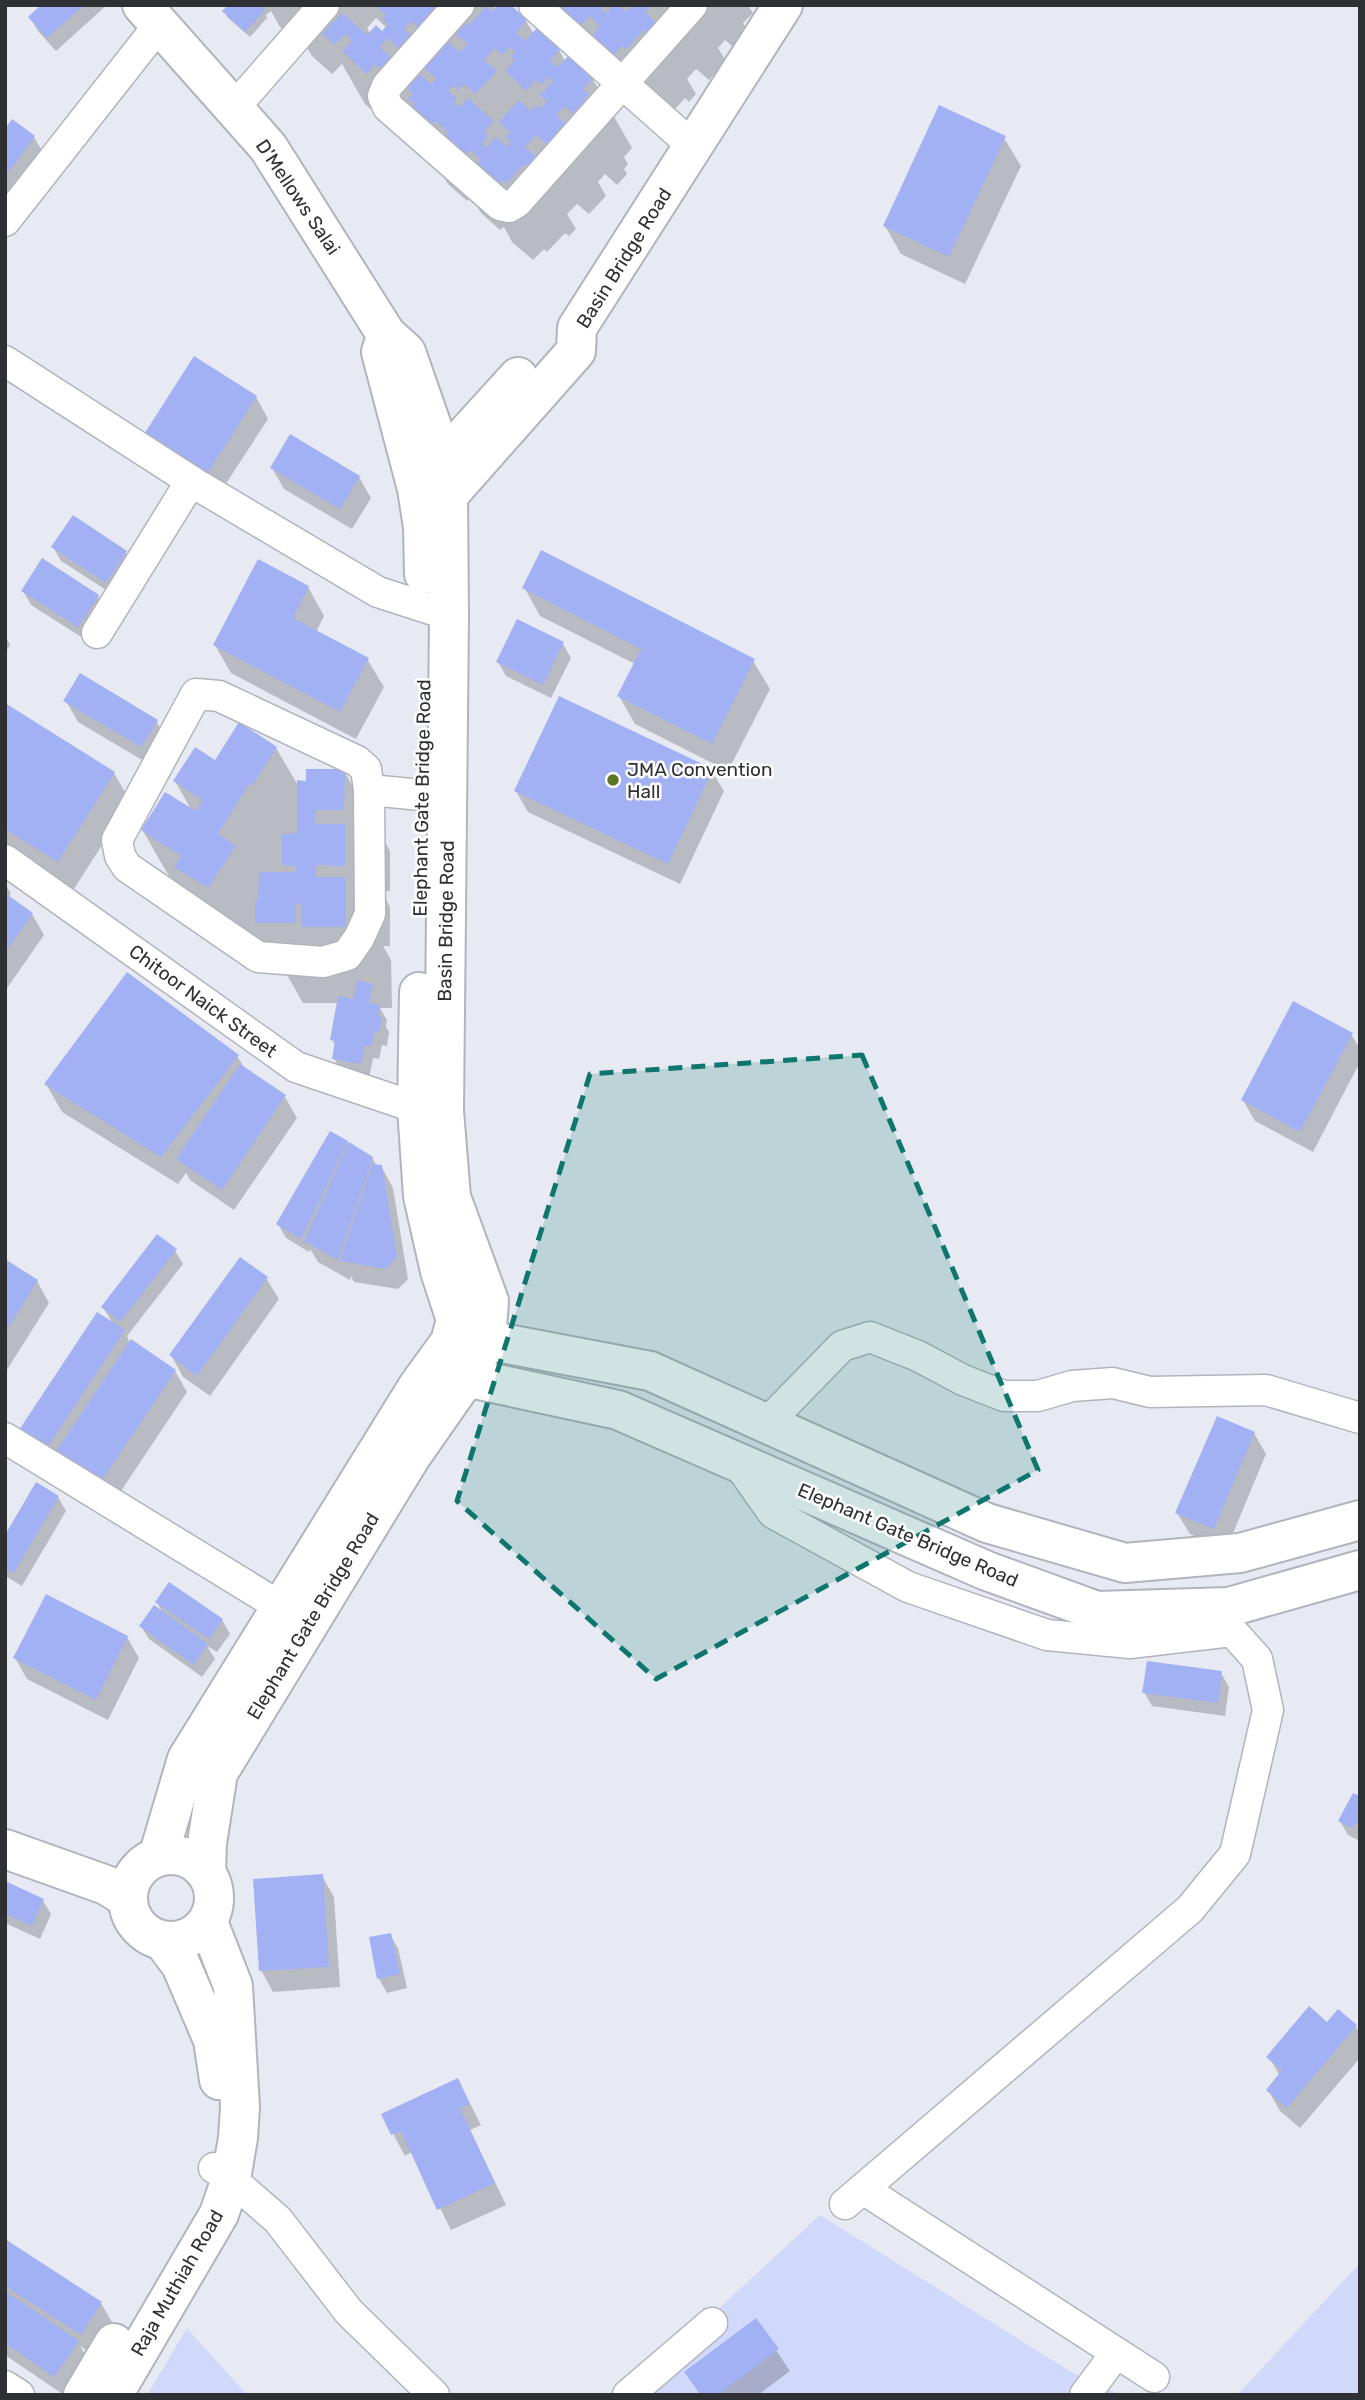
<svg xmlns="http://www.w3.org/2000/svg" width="1365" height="2400" viewBox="0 0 1365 2400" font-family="Rubik,sans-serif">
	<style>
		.green { fill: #d1d9fa }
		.shadow { fill: #0003; fill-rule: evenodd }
		.building { fill: #a2b0f4; fill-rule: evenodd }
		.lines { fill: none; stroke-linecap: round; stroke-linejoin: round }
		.minor-casing { stroke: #b2b4bd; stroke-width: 33 }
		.secondary-casing { stroke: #b2b4bd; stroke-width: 42 }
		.minor { stroke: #fff; stroke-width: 30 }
		.secondary { stroke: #fff; stroke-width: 38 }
		.marked { fill: #0f766e; fill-opacity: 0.2; stroke: #0f766e; stroke-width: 5; stroke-dasharray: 14 9; stroke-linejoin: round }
		.poi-dot { fill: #5d7527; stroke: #fff; stroke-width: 2.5 }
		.labels { text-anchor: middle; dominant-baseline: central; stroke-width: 5; stroke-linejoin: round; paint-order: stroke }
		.street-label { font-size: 19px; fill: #2f3033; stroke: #fff }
		.poi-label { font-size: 19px; fill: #2f3033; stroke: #fff; text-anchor: start }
	</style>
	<rect width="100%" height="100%" fill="#e8eaf3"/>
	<g class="green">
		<polygon points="820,2215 1073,2373 1121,2395 625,2395"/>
		<polygon points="1360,2263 1360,2395 1237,2395"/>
		<polygon points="187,2328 247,2395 147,2395"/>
	</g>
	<g class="shadow">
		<polygon points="43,5 107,5 56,51 38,31 30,17"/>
		<path d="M230,5H493L496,10L508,5L526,21L534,34L537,31L559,50L565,61L592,78L632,148L624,157L628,164L624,169L627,174L617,185L605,174L598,182L606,196L589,214L577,204L567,214L576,229L569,236L565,233L547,252L544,249L533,260L512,242L504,227L500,230L481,213L471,196L467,201L448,184L421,137L376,114L365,104L342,64L332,74L312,56L303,41L300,45L280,27L271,11L266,15L267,18L250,37L228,18L224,11ZM376,18L387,28L382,33H370L367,28Z"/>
		<polygon points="543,5 748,5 753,13 743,23 747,30 737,50 725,40 718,48 726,61 709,80 696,69 687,79 696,94 689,102 685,98 667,118"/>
		<polygon points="13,122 34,137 46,158 5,214 5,132"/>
		<polygon points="1004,138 1021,166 965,284 901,254 885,226"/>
		<polygon points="256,397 268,419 216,499 155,460"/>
		<polygon points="272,468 359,477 371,498 352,529 284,489"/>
		<polygon points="53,547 125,552 133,566 114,595 61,561"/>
		<polygon points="308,587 324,616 316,632 367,659 384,687 356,739 231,673 215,645"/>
		<polygon points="524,587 753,661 770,689 728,771 635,724 619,696 635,664 540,616"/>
		<polygon points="23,591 98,596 106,610 86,640 31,605"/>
		<polygon points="5,636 10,645 5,653"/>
		<polygon points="563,644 571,658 551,698 506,676 498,662"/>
		<polygon points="66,701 156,721 169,742 154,767 78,722"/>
		<polygon points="5,705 114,773 130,801 74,889 5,846"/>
		<polygon points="276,748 299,787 344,771 390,851 390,891 381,890 390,907 390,946 383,946 391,960 392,1008 380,1008 387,1020 386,1027 389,1032 387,1046 382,1045 379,1059 373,1058 369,1078 342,1072 334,1058 336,1047 332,1039 339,1003 303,1003 270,945 255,968 189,911 143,831 192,811 175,781 216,762"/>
		<polygon points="711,770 724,791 680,884 528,812 516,791"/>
		<polygon points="5,883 11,894 8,897 32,914 44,935 5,991"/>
		<polygon points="1351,1034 1360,1049 1360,1062 1313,1152 1255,1121 1243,1100"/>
		<polygon points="237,1056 246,1070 285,1097 297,1118 234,1210 190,1180 186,1173 178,1184 62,1112 46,1084"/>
		<polygon points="347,1142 372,1158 377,1166 381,1166 393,1188 408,1279 398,1289 354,1282 351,1276 350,1280 318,1262 310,1249 309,1252 286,1238 278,1224"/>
		<polygon points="175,1251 183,1264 127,1336 130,1343 175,1371 187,1392 109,1509 33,1452 113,1324 103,1307"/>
		<polygon points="5,1261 37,1281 49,1303 5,1373"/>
		<polygon points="266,1278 279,1299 210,1396 183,1377 171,1355"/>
		<polygon points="1254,1433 1266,1454 1226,1550 1190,1534 1177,1513"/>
		<polygon points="58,1497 66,1511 22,1586 5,1576 5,1538"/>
		<polygon points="157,1602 222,1620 230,1634 217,1652 207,1646 215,1659 202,1677 149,1639 141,1626 163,1614"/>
		<polygon points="127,1637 139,1658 108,1720 27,1679 15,1658"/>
		<polygon points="1221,1673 1229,1687 1225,1716 1152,1706 1144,1692"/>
		<polygon points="1360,1798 1360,1841 1348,1835 1340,1821"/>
		<polygon points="322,1876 334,1897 340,1987 273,1992 261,1970"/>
		<polygon points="5,1883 43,1901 51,1914 40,1939 5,1923"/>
		<polygon points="390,1935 398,1948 407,1988 387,1993 379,1979 371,1938"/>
		<polygon points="1338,2011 1356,2027 1360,2033 1360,2058 1300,2128 1280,2111 1268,2090 1280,2076 1269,2057 1328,2024"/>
		<polygon points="458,2080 481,2125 470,2130 506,2205 451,2230 412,2152 405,2156 383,2115"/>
		<polygon points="5,2241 101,2303 113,2324 94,2355 80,2346 90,2363 68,2395 64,2395 5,2355"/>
		<polygon points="756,2321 790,2371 758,2395 700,2395 687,2372"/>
	</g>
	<g class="building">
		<polygon points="41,5 84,5 47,38 28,17"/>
		<polygon points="228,5 260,5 265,10 245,32 222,11"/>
		<polygon points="375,5 445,5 422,31 411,21 404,29 415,39 403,53 388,38 380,47 391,57 380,68 375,64 367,74 342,51 352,41 345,34 335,45 322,34 342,13 367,35 376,25 382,31 388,24 382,18 386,15"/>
		<path d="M498,5H511L527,20L516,33L525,41L537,28L560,49L550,61L558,67L569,55L594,77L583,89L589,94L583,100L588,103L576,116L565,106L556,115L567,125L549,146L536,135L525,147L537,158L528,168L524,164L506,184L503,180L492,192L470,172L481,160L470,150L460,162L438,143L448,132L436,121L426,132L406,114L415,104L408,98L413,94L407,88L420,74L431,84L436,78L424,68L448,42L460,52L468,44L456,34L467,22L470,25L486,6L492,12ZM510,47L515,52L511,57L515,60L505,71L526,91L536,80L542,85L548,77L553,81L540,95L547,101L541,109L536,105L531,111L519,100L499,122L510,132L506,137L511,142L507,147L496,137L486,148L482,143L489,136L484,132L494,121L468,98L459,107L454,103L448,110L457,98L448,91L453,85L458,90L464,84L475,94L497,71L484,60L495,48L502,55Z"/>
		<polygon points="561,5 605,5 601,9 606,13 613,5 618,5 626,12 631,7 629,5 651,5 645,13 657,23 648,33 644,30 626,49 622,46 612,57 590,38 600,26 590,16 579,27 558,8"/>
		<polygon points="939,105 1006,136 949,257 883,226"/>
		<polygon points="12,119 35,136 5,177 5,129"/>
		<polygon points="194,356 257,396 204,479 141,439"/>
		<polygon points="290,434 360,476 340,509 270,468"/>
		<polygon points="73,515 127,551 106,583 51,547"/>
		<polygon points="541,550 755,659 712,744 617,696 641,649 522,588"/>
		<polygon points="42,558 99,595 78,627 21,591"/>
		<polygon points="258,559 309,586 293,618 369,658 340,712 213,645"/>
		<polygon points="517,619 564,642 543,685 496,662"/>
		<polygon points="80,673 158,720 141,747 63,701"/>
		<polygon points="559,696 713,769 668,864 514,791"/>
		<polygon points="5,703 115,772 58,862 5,829"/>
		<polygon points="239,722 277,747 252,786 249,784 218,834 236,846 208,888 174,867 181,856 141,830 165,792 196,811 203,800 173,781 195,747 215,760"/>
		<polygon points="306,769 345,769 344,810 315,810 315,824 345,824 345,866 316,865 316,877 346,877 346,927 301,927 301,904 296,903 296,923 255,923 255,900 258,900 259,872 295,872 295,866 282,865 282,834 297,833 297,780 306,781"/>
		<polygon points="5,893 33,913 5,953"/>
		<polygon points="127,972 239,1055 161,1157 44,1084"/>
		<polygon points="357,980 373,984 369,1003 380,1005 378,1016 382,1017 379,1033 374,1032 372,1046 365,1045 361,1064 332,1059 335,1041 330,1040 338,996 353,999"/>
		<polygon points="1293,1001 1353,1033 1300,1132 1241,1100"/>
		<polygon points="240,1064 286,1095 222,1190 176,1159"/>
		<polygon points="330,1131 348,1141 301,1239 276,1224"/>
		<polygon points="349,1142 373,1157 338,1260 304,1241"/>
		<polygon points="372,1164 382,1165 397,1257 386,1269 340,1261"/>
		<polygon points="157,1234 177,1249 120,1322 101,1307"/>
		<polygon points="240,1257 268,1277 197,1376 169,1355"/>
		<polygon points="5,1259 38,1280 5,1333"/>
		<polygon points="97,1312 125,1330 46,1449 19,1430"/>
		<polygon points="131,1339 176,1370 96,1489 51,1459"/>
		<polygon points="1217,1416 1255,1432 1214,1529 1175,1513"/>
		<polygon points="36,1482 59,1496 14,1573 5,1568 5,1535"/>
		<polygon points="169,1582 223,1619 209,1639 155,1602"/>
		<polygon points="46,1594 128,1636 96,1700 13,1658"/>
		<polygon points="154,1605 208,1644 194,1665 139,1626"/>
		<polygon points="1147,1661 1222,1671 1218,1703 1142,1693"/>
		<polygon points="1353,1793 1360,1796 1360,1825 1355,1823 1352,1828 1338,1821"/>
		<polygon points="323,1874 329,1967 259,1971 253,1879"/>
		<polygon points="5,1881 44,1899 32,1926 5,1914"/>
		<polygon points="391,1933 400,1974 377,1979 369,1937"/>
		<polygon points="1309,2006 1327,2022 1338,2009 1357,2025 1287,2108 1266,2090 1282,2070 1266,2057"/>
		<polygon points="458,2078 470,2104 460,2108 495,2183 437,2210 401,2131 391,2135 381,2114"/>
		<polygon points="5,2239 102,2302 81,2335 5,2286"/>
		<polygon points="5,2291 79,2341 54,2377 5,2343"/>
		<polygon points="756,2318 779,2349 718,2395 701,2395 684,2372"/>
	</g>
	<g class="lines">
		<g class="minor-casing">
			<g id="minor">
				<polyline points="459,5 387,86 383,96 388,107 500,205 509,207 517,202 692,5"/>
				<polyline points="534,5 694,147"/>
				<polyline points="233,109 324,5"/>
				<polyline points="5,221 159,25"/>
				<polyline points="5,361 199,486 378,592 449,615"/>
				<polyline points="97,633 191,481"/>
				<polyline points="369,790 366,769 357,761 219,696 196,694 117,840 120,856 127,867 258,957 323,962 347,955 359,938 370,914 369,790 422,795"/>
				<polyline points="5,860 296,1067 417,1108"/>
				<polyline points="766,1424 842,1346 870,1337 918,1356 963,1380 1004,1396 1038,1396 1072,1386 1113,1383 1150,1392 1266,1390 1360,1418"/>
				<polyline points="5,1438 281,1607"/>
				<polyline points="737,1462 773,1513 908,1587 1047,1635 1130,1643 1232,1631 1257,1659 1268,1710 1235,1854 1190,1909 845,2204"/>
				<polyline points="214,2168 231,2179 278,2220 349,2312 434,2395"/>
				<polyline points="863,2189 1154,2377"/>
				<polyline points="5,2386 19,2395"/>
				<polyline points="628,2395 712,2323"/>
				<polyline points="1085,2395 1116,2353"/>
			</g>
		</g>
		<g class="secondary-casing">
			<g id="secondary">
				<polyline points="142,5 268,147 386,334 406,352 443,458 448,495 449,615 444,1111 451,1197 489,1301 486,1340 470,1372 410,1458 218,1773 207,1843 206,1873"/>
				<polyline points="383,346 381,352 417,489 423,527 424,574"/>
				<polyline points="429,475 518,377"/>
				<polyline points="438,507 576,351 577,328 783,5"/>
				<polyline points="460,1335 650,1371 987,1523 1125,1563 1240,1553 1360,1520"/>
				<polyline points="442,1372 618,1410 987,1571 1097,1611 1229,1607 1360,1570"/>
				<polyline points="5,1849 106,1885 127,1898"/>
				<circle cx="171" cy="1898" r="43"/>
				<polyline points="158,1857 187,1759 418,1386 450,1342 456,1320 440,1271 423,1196 417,1108 419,992"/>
				<polyline points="163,1941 181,1965 213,2040 219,2080"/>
				<polyline points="83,2395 114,2343"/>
				<polyline points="113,2395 219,2214 231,2179 238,2138 240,2107 233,1986 208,1922"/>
			</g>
		</g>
		<use href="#minor" class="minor"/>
		<use href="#secondary" class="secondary"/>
	</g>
	<path class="marked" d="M862,1055L1038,1470L656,1679L457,1501L590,1074Z"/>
	<circle class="poi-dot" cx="613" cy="780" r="7"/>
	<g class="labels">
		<g class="street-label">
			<text transform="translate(298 197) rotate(56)">D'Mellows Salai</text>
			<text transform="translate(624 258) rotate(-58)">Basin Bridge Road</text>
			<text transform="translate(422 798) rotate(-89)">Elephant Gate Bridge Road</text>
			<text transform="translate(446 921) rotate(-89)">Basin Bridge Road</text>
			<text transform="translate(203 1001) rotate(36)">Chitoor Naick Street</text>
			<text transform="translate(908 1535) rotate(23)">Elephant Gate Bridge Road</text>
			<text transform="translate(313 1616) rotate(-59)">Elephant Gate Bridge Road</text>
			<text transform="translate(177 2283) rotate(-60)">Raja Muthiah Road</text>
		</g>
		<g class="poi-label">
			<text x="627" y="769">JMA Convention<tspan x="627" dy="22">Hall</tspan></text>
		</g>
	</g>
	<rect width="1365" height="2400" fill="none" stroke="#2f3033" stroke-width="14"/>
</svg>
